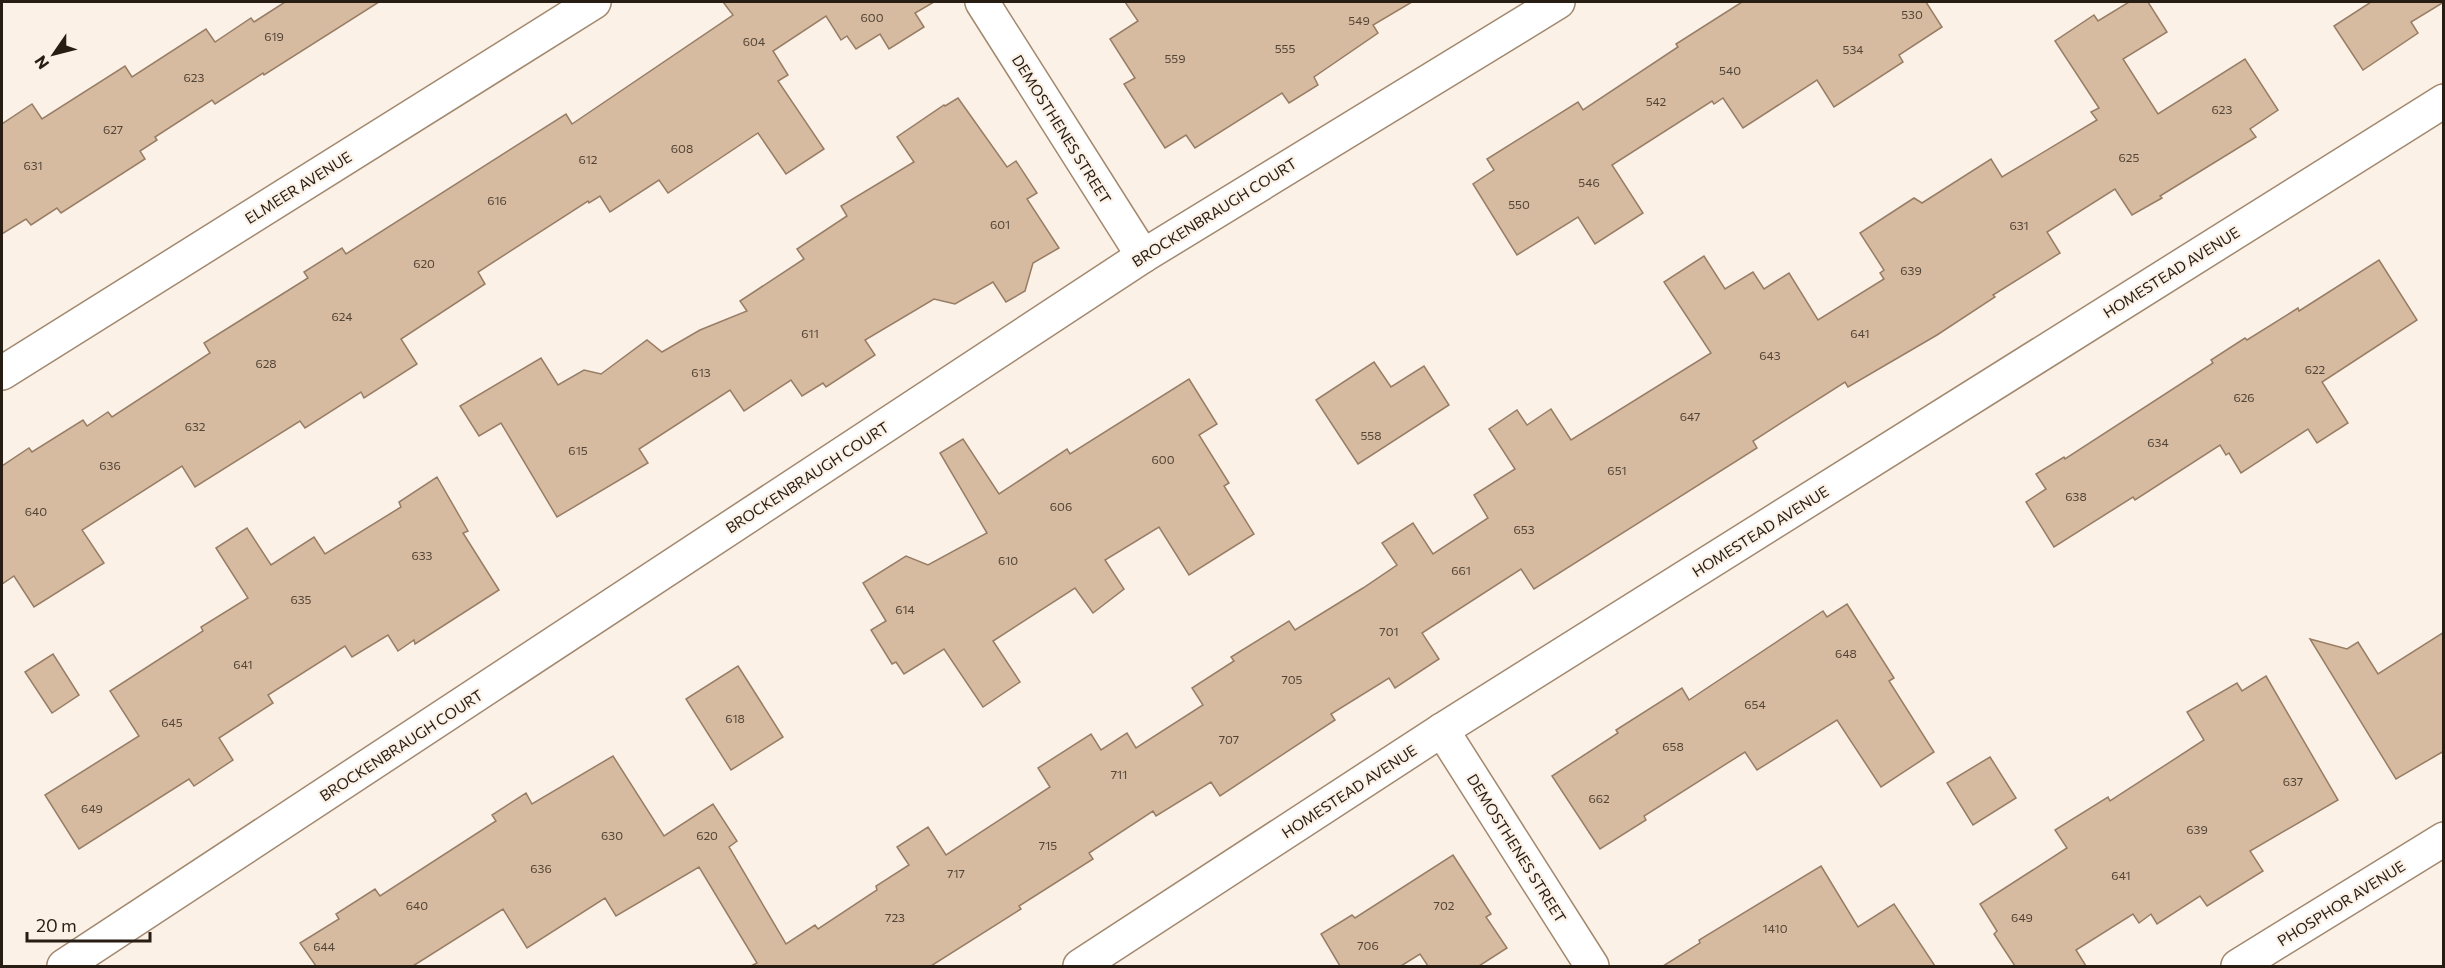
<svg xmlns="http://www.w3.org/2000/svg" width="2445" height="968" viewBox="0 0 2445 968" font-family="Commissioner,sans-serif">
	<style>
		.building { fill: #d6bba1; stroke: #977d65; stroke-width: 1.5 }
		.lines { fill: none; stroke-linecap: round; stroke-linejoin: round }
		.minor-casing { stroke: #a2886f; stroke-width: 36 }
		.minor { stroke: #fff; stroke-width: 33 }
		.labels { text-anchor: middle; dominant-baseline: central; stroke-width: 4.5; stroke-linejoin: round; paint-order: stroke }
		.number-label { font-size: 12px; fill: #534436 }
		.street-label { font-size: 15px; fill: #271d13; stroke: #fcf1e6 }
	</style>
	<rect width="100%" height="100%" fill="#fcf1e6"/>
	<g class="building">
		<polygon points="285,2 379,2 264,75 263,73 215,104 212,100 155,137 157,140 140,151 145,159 61,213 57,208 31,225 26,219 2,234 2,124 32,104 42,119 125,66 132,77 206,29 215,42 251,18 254,22"/>
		<polygon points="723,2 934,2 915,13 924,27 889,49 880,34 856,49 847,36 841,40 826,16 773,51 788,75 778,81 824,149 786,174 758,133 668,193 659,180 610,212 600,196 589,203 588,201 478,272 485,284 401,339 417,364 364,398 361,392 305,428 300,421 195,487 182,466 82,530 104,563 34,607 14,576 2,584 2,466 29,448 32,452 83,420 87,426 108,412 112,417 210,353 204,343 308,278 304,272 342,248 346,254 566,114 572,124 733,15"/>
		<polygon points="1125,2 1412,2 1373,25 1378,33 1314,77 1318,85 1289,103 1282,93 1195,148 1186,135 1165,148 1124,84 1135,78 1110,39 1138,21"/>
		<polygon points="1742,2 1926,2 1942,27 1899,55 1903,62 1834,107 1817,80 1743,128 1723,98 1714,104 1712,101 1612,165 1643,213 1595,244 1578,217 1517,255 1473,184 1494,170 1487,159 1578,102 1583,110 1678,47 1676,44"/>
		<polygon points="2129,2 2148,2 2167,32 2123,59 2158,114 2245,59 2278,110 2250,129 2256,137 2160,196 2162,198 2132,215 2115,189 2047,232 2060,253 1993,295 1995,297 1937,335 1848,387 1845,382 1753,441 1757,448 1534,589 1521,569 1422,633 1439,659 1395,688 1389,678 1331,714 1335,720 1220,796 1211,782 1156,816 1153,811 1089,853 1093,859 1019,906 1021,909 931,966 751,966 757,963 699,867 616,916 605,898 527,948 503,909 413,966 316,966 300,943 339,919 336,914 375,889 380,896 496,821 492,815 526,793 532,804 613,756 664,836 713,804 737,841 729,847 786,944 815,925 818,929 877,890 876,886 909,865 897,847 928,827 946,855 1050,787 1038,768 1091,734 1101,750 1127,733 1136,748 1203,705 1192,688 1234,661 1231,657 1289,621 1295,630 1363,588 1397,565 1382,543 1413,523 1433,554 1488,518 1474,495 1515,469 1489,429 1517,410 1527,425 1551,409 1571,440 1711,353 1664,282 1704,256 1725,289 1753,272 1764,289 1789,273 1818,320 1884,279 1880,273 1884,270 1860,233 1914,198 1922,203 1991,159 2002,177 2097,120 2091,112 2099,108 2055,41 2094,15 2098,21"/>
		<polygon points="2371,2 2444,2 2411,22 2418,33 2363,70 2334,26"/>
		<polygon points="958,98 1007,167 1016,161 1037,193 1027,199 1059,248 1033,263 1025,291 1006,302 993,282 955,304 934,299 865,340 875,355 826,387 823,383 802,396 791,380 744,411 730,390 639,449 648,463 557,517 501,423 479,436 460,406 541,358 558,385 584,370 601,374 647,340 662,352 700,330 747,311 740,301 804,259 797,249 847,216 841,206 914,162 897,137 944,105 945,106"/>
		<polygon points="2379,260 2417,320 2322,382 2348,423 2317,443 2308,429 2241,473 2229,453 2226,455 2220,445 2135,500 2133,497 2054,547 2026,502 2046,489 2036,474 2064,457 2065,459 2213,363 2211,360 2245,338 2247,340 2298,308 2299,311"/>
		<polygon points="1374,362 1391,387 1424,366 1449,405 1358,464 1316,400"/>
		<polygon points="1189,379 1217,424 1199,435 1229,483 1224,486 1254,534 1189,575 1159,527 1105,560 1124,589 1093,613 1075,588 993,641 1020,682 983,707 944,649 904,674 896,662 892,664 871,630 886,621 863,583 906,556 928,565 987,533 940,453 963,439 999,494 1067,449 1070,454"/>
		<polygon points="437,477 468,531 463,533 499,590 415,644 414,640 398,651 388,635 352,657 345,646 268,695 273,703 219,738 233,760 194,786 189,779 79,849 45,795 139,736 110,691 203,631 201,627 248,598 216,548 247,528 271,565 314,537 325,554 401,507 399,502"/>
		<polygon points="1847,604 1894,678 1889,681 1934,752 1881,787 1837,720 1757,770 1745,752 1644,816 1646,820 1600,849 1552,776 1618,733 1616,730 1682,688 1689,700 1823,611 1827,617"/>
		<polygon points="2444,632 2444,751 2396,779 2310,639 2347,649 2358,642 2378,674"/>
		<polygon points="53,654 79,695 52,713 25,672"/>
		<polygon points="738,666 783,737 731,770 686,699"/>
		<polygon points="2266,676 2338,800 2250,851 2263,871 2207,906 2200,896 2157,924 2151,914 2139,923 2133,914 2076,950 2086,966 2015,966 1994,934 1997,931 1980,904 2067,848 2055,830 2108,797 2110,801 2204,740 2187,712 2237,683 2242,691"/>
		<polygon points="1990,757 2016,798 1973,825 1947,783"/>
		<polygon points="1453,855 1491,914 1486,917 1507,948 1479,966 1428,966 1420,954 1401,966 1340,966 1321,934 1352,915 1355,918"/>
		<polygon points="1821,866 1858,927 1894,904 1935,966 1663,966 1700,943 1699,940"/>
	</g>
	<g class="lines">
		<g class="minor-casing">
			<g id="minor">
				<polyline points="982,2 1143,256"/>
				<polyline points="2,373 594,2"/>
				<polyline points="1442,730 1592,966"/>
				<polyline points="64,966 1143,256 1558,2"/>
				<polyline points="1080,966 1442,730 2444,101"/>
				<polyline points="2238,966 2444,839"/>
			</g>
		</g>
		<use href="#minor" class="minor"/>
	</g>
	<g class="labels">
		<g class="number-label">
			<text x="1912" y="14">530</text>
			<text x="872" y="17">600</text>
			<text x="1359" y="20">549</text>
			<text x="274" y="36">619</text>
			<text x="754" y="41">604</text>
			<text x="1285" y="48">555</text>
			<text x="1853" y="49">534</text>
			<text x="1175" y="58">559</text>
			<text x="1730" y="70">540</text>
			<text x="194" y="77">623</text>
			<text x="1656" y="101">542</text>
			<text x="2222" y="109">623</text>
			<text x="113" y="129">627</text>
			<text x="682" y="148">608</text>
			<text x="2129" y="157">625</text>
			<text x="588" y="159">612</text>
			<text x="33" y="165">631</text>
			<text x="1589" y="182">546</text>
			<text x="497" y="200">616</text>
			<text x="1519" y="204">550</text>
			<text x="1000" y="224">601</text>
			<text x="2019" y="225">631</text>
			<text x="424" y="263">620</text>
			<text x="1911" y="270">639</text>
			<text x="342" y="316">624</text>
			<text x="810" y="333">611</text>
			<text x="1860" y="333">641</text>
			<text x="1770" y="355">643</text>
			<text x="266" y="363">628</text>
			<text x="2315" y="369">622</text>
			<text x="701" y="372">613</text>
			<text x="2244" y="397">626</text>
			<text x="1690" y="416">647</text>
			<text x="195" y="426">632</text>
			<text x="1371" y="435">558</text>
			<text x="2158" y="442">634</text>
			<text x="578" y="450">615</text>
			<text x="1163" y="459">600</text>
			<text x="110" y="465">636</text>
			<text x="1617" y="470">651</text>
			<text x="2076" y="496">638</text>
			<text x="1061" y="506">606</text>
			<text x="36" y="511">640</text>
			<text x="1524" y="529">653</text>
			<text x="422" y="555">633</text>
			<text x="1008" y="560">610</text>
			<text x="1461" y="570">661</text>
			<text x="301" y="599">635</text>
			<text x="905" y="609">614</text>
			<text x="1389" y="631">701</text>
			<text x="1846" y="653">648</text>
			<text x="243" y="664">641</text>
			<text x="1292" y="679">705</text>
			<text x="1755" y="704">654</text>
			<text x="735" y="718">618</text>
			<text x="172" y="722">645</text>
			<text x="1229" y="739">707</text>
			<text x="1673" y="746">658</text>
			<text x="1119" y="774">711</text>
			<text x="2293" y="781">637</text>
			<text x="1599" y="798">662</text>
			<text x="92" y="808">649</text>
			<text x="2197" y="829">639</text>
			<text x="612" y="835">630</text>
			<text x="707" y="835">620</text>
			<text x="1048" y="845">715</text>
			<text x="541" y="868">636</text>
			<text x="956" y="873">717</text>
			<text x="2121" y="875">641</text>
			<text x="417" y="905">640</text>
			<text x="1444" y="905">702</text>
			<text x="895" y="917">723</text>
			<text x="2022" y="917">649</text>
			<text x="1775" y="928">1410</text>
			<text x="1368" y="945">706</text>
			<text x="324" y="946">644</text>
		</g>
		<g class="street-label">
			<text transform="translate(1062 129) rotate(58)">DEMOSTHENES STREET</text>
			<text transform="translate(298 187) rotate(-32)">ELMEER AVENUE</text>
			<text transform="translate(1214 212) rotate(-32)">BROCKENBRAUGH COURT</text>
			<text transform="translate(2171 272) rotate(-32)">HOMESTEAD AVENUE</text>
			<text transform="translate(807 477) rotate(-33)">BROCKENBRAUGH COURT</text>
			<text transform="translate(1760 531) rotate(-32)">HOMESTEAD AVENUE</text>
			<text transform="translate(401 745) rotate(-33)">BROCKENBRAUGH COURT</text>
			<text transform="translate(1349 791) rotate(-33)">HOMESTEAD AVENUE</text>
			<text transform="translate(1517 848) rotate(58)">DEMOSTHENES STREET</text>
			<text transform="translate(2341 903) rotate(-32)">PHOSPHOR AVENUE</text>
		</g>
	</g>
	<rect width="2445" height="968" fill="none" stroke="#271d13" stroke-width="6"/>
	<g transform="translate(54 54) rotate(235)" stroke="#fcf1e6" stroke-width="4.5" paint-order="stroke">
	<path d="M0-4.5L10 22L0 15L-10 22Z" fill="#271d13"/>
	<text y="-9" font-size="16" font-weight="bold" text-anchor="middle" fill="#271d13">N</text>
	</g>
	<path d="M27 932v9h123v-9" fill="none" stroke="#271d13" stroke-width="3"/>
	<text x="36" y="932" font-size="18" fill="#271d13" stroke="#fcf1e6" stroke-width="4.5" paint-order="stroke">20 m</text>
</svg>
